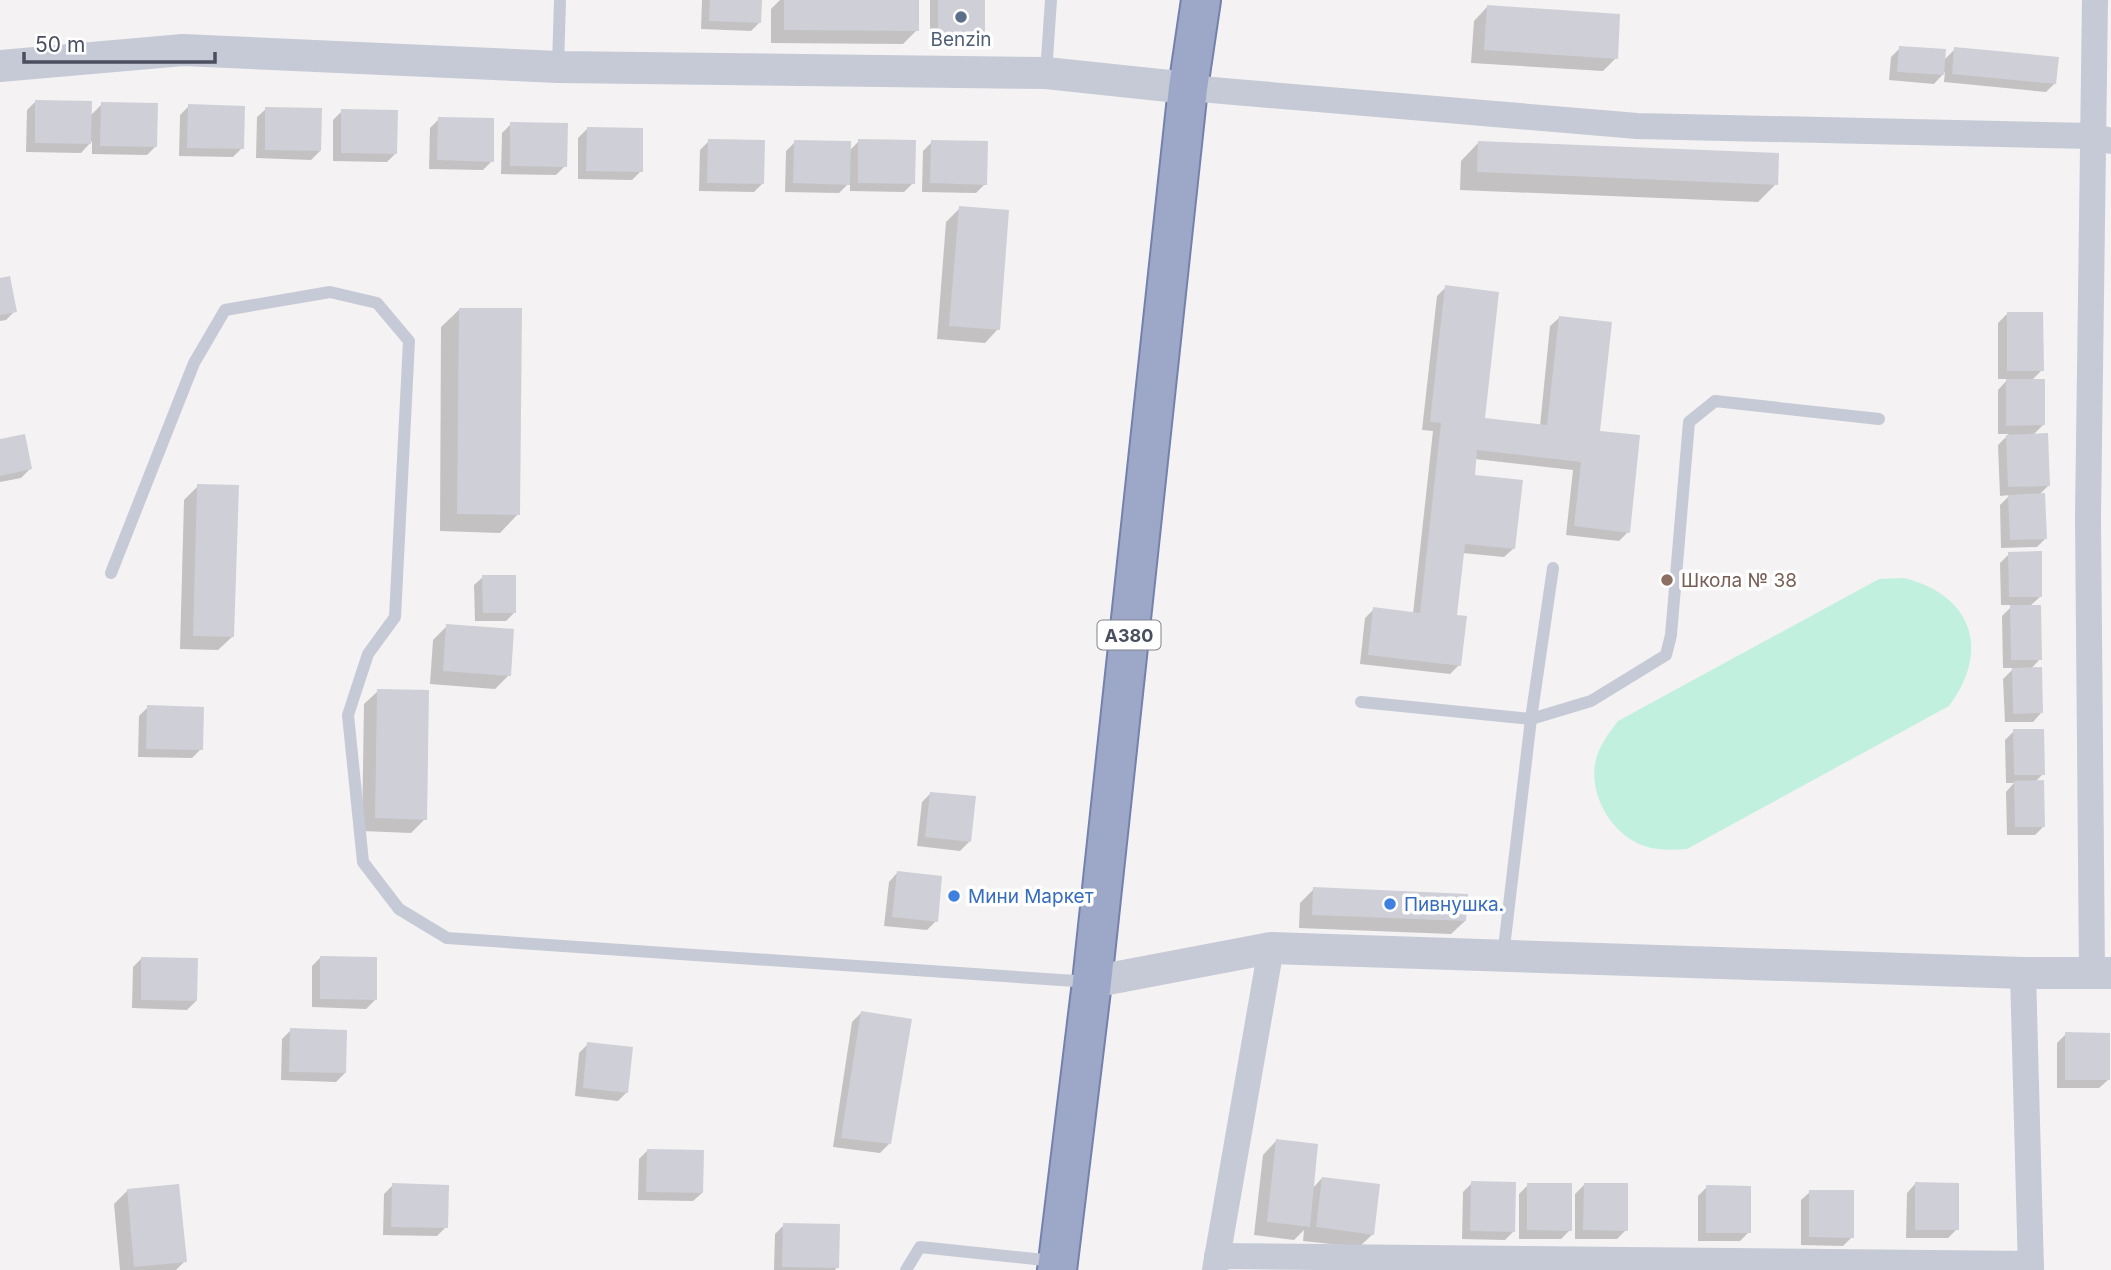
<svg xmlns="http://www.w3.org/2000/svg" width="2111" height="1270" viewBox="0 0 2111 1270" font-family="Inter,sans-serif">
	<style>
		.green { fill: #c1f0df }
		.shadow { fill: #0003 }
		.building { fill: #cecfd7 }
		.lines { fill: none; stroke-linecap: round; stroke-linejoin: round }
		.trunk-casing { stroke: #7481ac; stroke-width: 42 }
		.service { stroke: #c5cad6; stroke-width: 12 }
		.minor { stroke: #c5cad6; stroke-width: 26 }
		.tertiary { stroke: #c5cad6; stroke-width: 32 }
		.trunk { stroke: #9da8c8; stroke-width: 38 }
		.service-dot { fill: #5c6f8a; stroke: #fff; stroke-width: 2.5 }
		.education-dot { fill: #8d6e63; stroke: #fff; stroke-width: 2.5 }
		.shop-dot { fill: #3f7fe0; stroke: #fff; stroke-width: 2.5 }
		.labels { text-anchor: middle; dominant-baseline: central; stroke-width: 7; stroke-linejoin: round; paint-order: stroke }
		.shield { fill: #fff; stroke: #80848f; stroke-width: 2 }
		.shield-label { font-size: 18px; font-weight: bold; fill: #494f5f }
		.service-label { font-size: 19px; fill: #4e5e75; stroke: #fff }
		.education-label { font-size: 19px; fill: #785e54; stroke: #fff; text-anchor: start }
		.shop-label { font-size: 19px; fill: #366cbe; stroke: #fff; text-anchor: start }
	</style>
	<rect width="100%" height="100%" fill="#f4f2f2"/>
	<path class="green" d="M1904,578C1972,595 1991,650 1949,706L1687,849C1671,850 1655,851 1639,844C1610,831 1590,795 1595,764C1598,747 1608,734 1618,721L1879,579Z"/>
	<g class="shadow">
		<polygon points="702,0 760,0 760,22 751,31 701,29"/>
		<polygon points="780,0 917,0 917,30 903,44 771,43 771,9"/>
		<polygon points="930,0 983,0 983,34 975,43 930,43"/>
		<polygon points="1487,7 1616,58 1603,71 1471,63 1474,21"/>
		<polygon points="1900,48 1944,60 1955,49 2055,83 2046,92 1944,82 1945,72 1934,84 1889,80 1891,57"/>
		<polygon points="36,101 90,116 102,104 156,146 147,155 92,154 92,141 81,153 26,152 27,110"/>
		<polygon points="189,106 242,148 233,157 179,156 180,115"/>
		<polygon points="266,109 320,151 311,160 256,158 257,117"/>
		<polygon points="342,111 396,153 387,162 333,161 333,120"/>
		<polygon points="439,119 492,161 483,170 429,169 430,128"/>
		<polygon points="511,124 565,166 556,175 501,174 502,133"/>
		<polygon points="587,129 641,171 632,180 578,179 578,138"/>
		<polygon points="709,141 763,183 754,192 699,191 700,150"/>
		<polygon points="859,141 913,183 904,192 850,191 850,182 839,193 785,192 786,151 795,142 849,151"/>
		<polygon points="932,142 985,184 976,193 922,192 923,151"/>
		<polygon points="1479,142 1776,184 1758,202 1460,190 1461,161"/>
		<polygon points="960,208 998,329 985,343 937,339 946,222"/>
		<polygon points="0,280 15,311 6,320 0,321"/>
		<polygon points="1446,287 1483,420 1540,426 1550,326 1559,318 1598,432 1628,532 1619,541 1566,535 1573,470 1475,459 1473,476 1513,549 1504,557 1462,553 1456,617 1459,665 1450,674 1360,664 1365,618 1374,609 1413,614 1433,431 1422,430 1437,296"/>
		<polygon points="460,309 518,514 500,533 440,531 441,327"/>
		<polygon points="2007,314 2042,370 2031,381 2044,424 2033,435 2049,485 2039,495 2046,538 2037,547 2001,548 2000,505 2010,495 2000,496 1998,445 2009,434 1998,434 1998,390 2008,379 1998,379 1998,323"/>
		<polygon points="0,440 30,469 21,478 0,482"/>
		<polygon points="198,486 232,637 218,650 180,649 184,500"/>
		<polygon points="2009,554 2041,596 2030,606 2040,659 2030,670 2041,713 2033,722 2005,722 2003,679 2014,668 2003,668 2002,616 2013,605 2001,605 2000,563"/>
		<polygon points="483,577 515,612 506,621 475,621 474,585"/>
		<polygon points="447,626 509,675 495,689 430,684 433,640"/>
		<polygon points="378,691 425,819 411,833 362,831 364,704"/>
		<polygon points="148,707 201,749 192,758 138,757 139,716"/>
		<polygon points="2014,731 2043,774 2035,782 2044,826 2035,835 2007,835 2006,792 2014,783 2006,783 2005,740"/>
		<polygon points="931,793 969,842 960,851 917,846 922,802"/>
		<polygon points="897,873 936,921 927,930 884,926 889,882"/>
		<polygon points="1314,889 1465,921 1451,934 1299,928 1300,903"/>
		<polygon points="321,957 375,1000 366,1009 312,1007 312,966"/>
		<polygon points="142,958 196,1001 187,1010 132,1008 133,967"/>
		<polygon points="861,1013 889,1144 880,1153 833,1147 852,1022"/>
		<polygon points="291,1030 345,1073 336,1082 281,1080 282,1039"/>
		<polygon points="2066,1034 2108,1080 2099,1088 2057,1088 2057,1043"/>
		<polygon points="588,1044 627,1092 618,1101 575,1096 579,1053"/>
		<polygon points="1276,1141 1312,1189 1322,1178 1373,1234 1359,1247 1303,1241 1304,1230 1294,1240 1254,1235 1263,1155"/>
		<polygon points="648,1150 702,1193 693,1201 638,1200 639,1159"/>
		<polygon points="1472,1183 1514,1231 1505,1240 1462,1239 1463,1192"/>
		<polygon points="1915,1184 1957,1229 1948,1238 1906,1238 1907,1193"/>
		<polygon points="393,1185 446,1227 437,1236 383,1235 384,1194"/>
		<polygon points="1528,1185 1570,1230 1561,1239 1519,1239 1519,1194"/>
		<polygon points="1584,1185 1626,1230 1617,1239 1575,1239 1575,1194"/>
		<polygon points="1707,1187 1749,1232 1740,1241 1698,1241 1698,1196"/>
		<polygon points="128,1190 185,1261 176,1270 120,1270 114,1204"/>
		<polygon points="1810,1192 1852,1237 1843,1246 1801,1245 1801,1200"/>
		<polygon points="784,1225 837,1267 835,1270 774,1270 775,1234"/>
	</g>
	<g class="building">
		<polygon points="710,0 762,0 761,23 709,21"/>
		<polygon points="784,0 919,0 919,31 784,30"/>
		<polygon points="938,0 985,0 985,35 938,34"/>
		<polygon points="1487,5 1620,14 1618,59 1484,50"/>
		<polygon points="1899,46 1946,49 1944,75 1897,72"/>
		<polygon points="1954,47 2059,57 2056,84 1952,74"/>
		<polygon points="35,100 92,101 91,144 35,143"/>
		<polygon points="101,102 158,103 157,147 100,146"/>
		<polygon points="188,104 245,106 244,149 187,148"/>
		<polygon points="265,107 322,108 321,151 265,150"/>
		<polygon points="341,109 398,110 397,154 341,153"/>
		<polygon points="438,117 494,118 494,162 437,160"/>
		<polygon points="510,122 568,123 567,167 510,166"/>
		<polygon points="587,127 643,128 643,172 586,171"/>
		<polygon points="708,139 765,140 764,184 707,183"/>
		<polygon points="858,139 916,140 915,184 858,183"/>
		<polygon points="794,140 851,141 850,185 793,183"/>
		<polygon points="931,140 988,141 987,185 930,183"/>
		<polygon points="1478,141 1779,153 1778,185 1477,172"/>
		<polygon points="959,206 1009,210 1000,330 949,326"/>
		<polygon points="10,276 17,312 0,315 0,278"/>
		<polygon points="1445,285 1499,292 1485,418 1547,425 1559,316 1612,322 1600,431 1640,435 1630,533 1574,526 1581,462 1477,450 1475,475 1523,480 1515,549 1465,544 1457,615 1467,616 1461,666 1368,655 1373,607 1420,613 1441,423 1430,422"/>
		<polygon points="459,308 522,308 520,515 457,514"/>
		<polygon points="2007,312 2043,312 2044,371 2007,371"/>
		<polygon points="2006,379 2045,379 2045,425 2006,426"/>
		<polygon points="2048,433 2050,486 2008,487 2006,435"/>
		<polygon points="25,434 32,469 0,476 0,439"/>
		<polygon points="197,484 239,485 234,637 193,636"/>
		<polygon points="2045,493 2047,539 2010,540 2008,495"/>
		<polygon points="2042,551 2042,597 2009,597 2008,552"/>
		<polygon points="482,575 516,575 516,613 483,613"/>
		<polygon points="2010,605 2041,605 2042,660 2011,660"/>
		<polygon points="446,624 514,629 511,676 443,671"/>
		<polygon points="2042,667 2043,713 2013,714 2012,668"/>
		<polygon points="377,689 429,690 427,820 375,818"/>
		<polygon points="147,705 204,707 203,750 146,749"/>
		<polygon points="2013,729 2044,729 2045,775 2014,775"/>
		<polygon points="2044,780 2045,827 2015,827 2014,781"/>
		<polygon points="930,792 976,796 971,842 925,837"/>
		<polygon points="897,871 942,876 938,922 892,917"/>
		<polygon points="1313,887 1468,894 1466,921 1312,915"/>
		<polygon points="320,956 377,957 377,1000 320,999"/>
		<polygon points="141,957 198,958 197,1001 141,1000"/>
		<polygon points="861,1011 912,1019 891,1144 841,1138"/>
		<polygon points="290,1028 347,1030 346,1073 289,1072"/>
		<polygon points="2065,1032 2110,1033 2110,1080 2065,1080"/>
		<polygon points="587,1042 633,1047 628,1093 583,1088"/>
		<polygon points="1276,1139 1318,1144 1310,1227 1267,1222"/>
		<polygon points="647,1149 704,1150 703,1193 646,1192"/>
		<polygon points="1322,1177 1380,1184 1374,1235 1316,1227"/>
		<polygon points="1471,1181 1516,1182 1515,1232 1470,1231"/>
		<polygon points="1915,1182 1959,1183 1959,1230 1915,1230"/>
		<polygon points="392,1183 449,1185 448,1228 391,1227"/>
		<polygon points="1527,1183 1572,1183 1572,1231 1527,1230"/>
		<polygon points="1584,1183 1628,1183 1628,1231 1583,1230"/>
		<polygon points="179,1184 187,1262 134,1267 127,1189"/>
		<polygon points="1706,1185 1751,1186 1751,1233 1706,1233"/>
		<polygon points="1809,1190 1854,1190 1854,1238 1809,1237"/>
		<polygon points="783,1223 840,1224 839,1268 782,1267"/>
	</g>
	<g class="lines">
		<g class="trunk-casing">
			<polyline id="trunk" points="1057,1270 1092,982 1188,88 1201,0"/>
		</g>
		<g class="service">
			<polyline points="558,66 560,0"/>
			<polyline points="1046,73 1051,0"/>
			<polyline points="111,573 194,363 225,310 330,292 377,303 409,341 395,617 368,654 348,715 363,862 399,909 447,938 1090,982"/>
			<polyline points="1361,702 1531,719 1591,701 1666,655 1671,635 1689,422 1715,401 1879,419"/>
			<polyline points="1503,956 1531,719 1553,568"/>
			<polyline points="906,1270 920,1247 1055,1261"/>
		</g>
		<g class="minor">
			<polyline points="1188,88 1637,126 2092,136 2111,141"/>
			<polyline points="2023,973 2031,1270"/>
			<polyline points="2092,973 2088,518 2095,0"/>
			<polyline points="1217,1256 2031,1264"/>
			<polyline points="1215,1270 1271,948"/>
		</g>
		<g class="tertiary">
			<polyline points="0,66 183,50 558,67 1046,73 1188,88"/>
			<polyline points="1092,982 1271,948 2023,973 2111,973"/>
		</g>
		<use href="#trunk" class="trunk"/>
	</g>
	<circle class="service-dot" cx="961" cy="17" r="7"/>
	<circle class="education-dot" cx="1667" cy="580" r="7"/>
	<g class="shop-dot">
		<circle cx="954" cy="896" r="7"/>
		<circle cx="1390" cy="904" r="7"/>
	</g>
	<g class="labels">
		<rect class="shield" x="1097.5" y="620.5" width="63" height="29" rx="5"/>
		<g class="shield-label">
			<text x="1129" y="635">A380</text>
		</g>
		<g class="service-label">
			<text x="961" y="39">Benzin</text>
		</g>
		<g class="education-label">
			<text x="1681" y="580">Школа № 38</text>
		</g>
		<g class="shop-label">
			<text x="968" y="896">Мини Маркет</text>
			<text x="1404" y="904">Пивнушка.</text>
		</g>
	</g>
	<path d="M24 52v10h191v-10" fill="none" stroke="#494f5f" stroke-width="3.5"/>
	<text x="35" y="52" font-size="21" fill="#494f5f" stroke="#ffffff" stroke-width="5" paint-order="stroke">50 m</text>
</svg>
